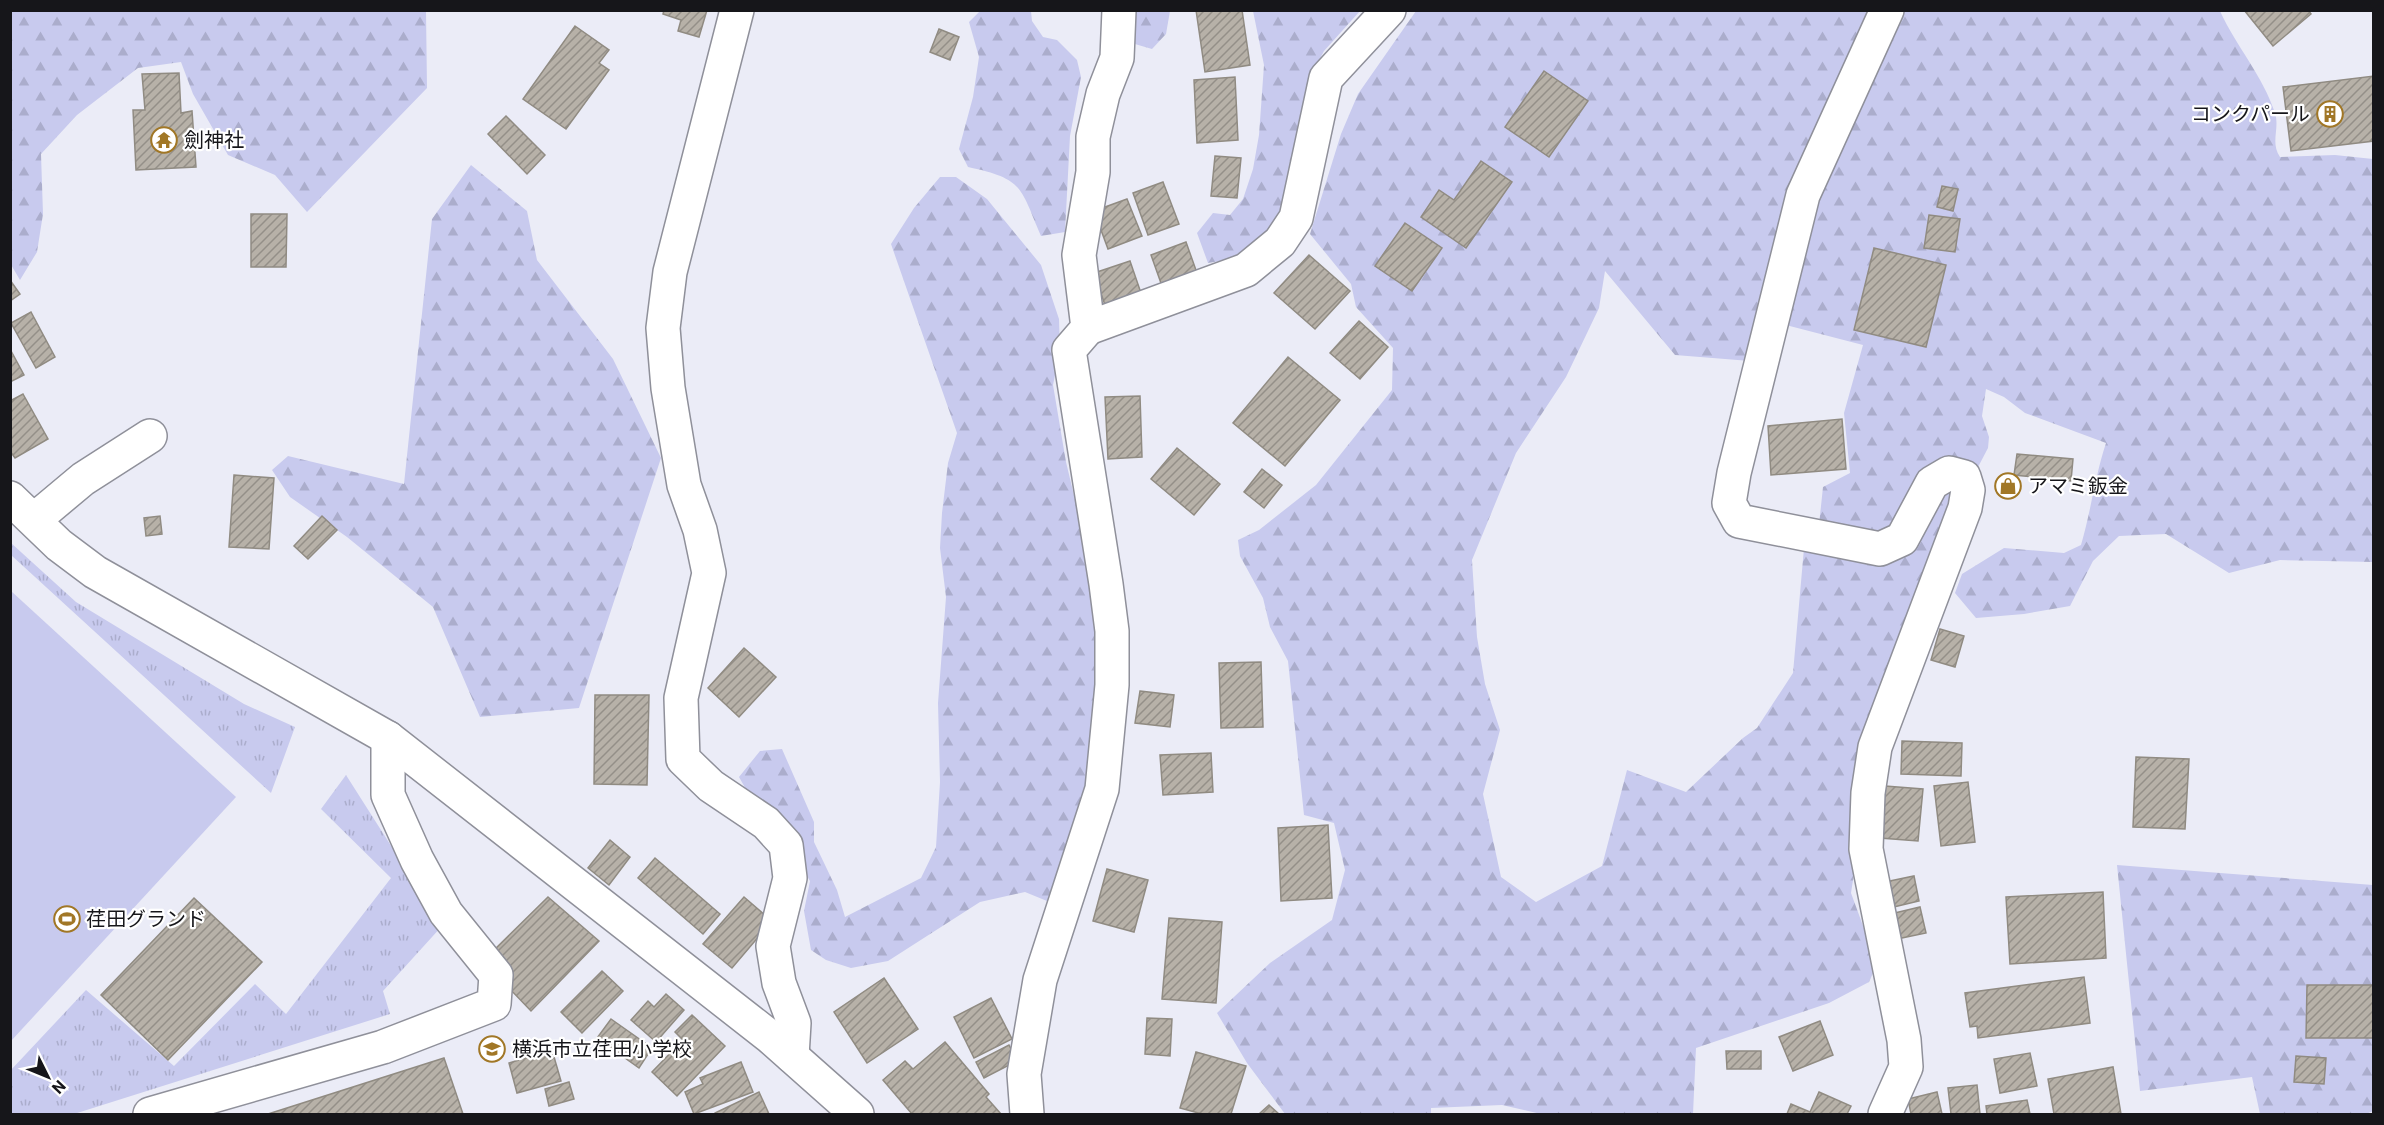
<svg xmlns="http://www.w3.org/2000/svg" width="2384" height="1125" viewBox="0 0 2384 1125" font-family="Roboto,'Noto Sans JP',sans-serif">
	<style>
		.grass { fill: url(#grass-tufts) }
		.forest { fill: url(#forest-firs) }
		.garden { fill: #c8caee }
		.building { fill: url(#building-hatch); stroke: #908b82; stroke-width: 1.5 }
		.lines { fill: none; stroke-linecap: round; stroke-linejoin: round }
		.minor-casing { stroke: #8f909a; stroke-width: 36 }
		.minor { stroke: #fff; stroke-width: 33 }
		.labels { text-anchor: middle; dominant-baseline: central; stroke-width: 4.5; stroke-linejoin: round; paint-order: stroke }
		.poi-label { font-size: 20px; fill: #16161a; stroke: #fff; text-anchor: start }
	</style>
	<defs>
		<pattern id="grass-tufts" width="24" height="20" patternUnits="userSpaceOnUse" patternTransform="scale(1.5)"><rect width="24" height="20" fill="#c8caee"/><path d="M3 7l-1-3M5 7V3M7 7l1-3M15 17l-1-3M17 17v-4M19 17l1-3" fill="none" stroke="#abadcc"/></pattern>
		<pattern id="forest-firs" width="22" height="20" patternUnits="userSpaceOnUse" patternTransform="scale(1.5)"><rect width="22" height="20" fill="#c8caee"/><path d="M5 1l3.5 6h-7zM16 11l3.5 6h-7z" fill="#abadcc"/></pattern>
		<pattern id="building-hatch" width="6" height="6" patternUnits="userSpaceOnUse" patternTransform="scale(1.5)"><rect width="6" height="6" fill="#b7b1a8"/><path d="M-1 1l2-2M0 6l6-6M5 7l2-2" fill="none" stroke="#948f88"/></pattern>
	</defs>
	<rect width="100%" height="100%" fill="#ebecf7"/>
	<g class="grass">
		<polygon points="11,543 76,602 244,704 295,727 271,793 11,555"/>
		<polygon points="346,775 442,926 383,991 390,1014 74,1114 11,1114 10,1071 86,990 174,1066 255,984 286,1014 391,878 321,809"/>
	</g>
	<g class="forest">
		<path d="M981,10L1031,11L1032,21L1043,37L1057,40L1077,60L1081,77L1070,136L1065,232L1041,236C1020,187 1024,179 968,167L959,149L973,97L979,57L969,22Z"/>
		<polygon points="10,11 426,11 427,88 307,212 275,175 228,155 193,94 181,62 138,68 77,115 41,154 43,214 37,252 20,280 10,263"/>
		<polygon points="1128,11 1170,11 1166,34 1152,49 1128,42"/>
		<polygon points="1253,11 1360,11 1324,51 1308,81 1285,206 1271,234 1238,258 1208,263 1197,233 1213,213 1230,215 1243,199 1253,169 1259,135 1264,65"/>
		<polygon points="1416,11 1872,11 1750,361 1675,355 1605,271 1599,308 1566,377 1516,453 1472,560 1477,637 1485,684 1500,730 1483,794 1501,877 1536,902 1602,866 1627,770 1686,792 1743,738 1757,728 1793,673 1804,548 1883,556 1935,486 1960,482 1912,613 1876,695 1859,746 1852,789 1855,867 1851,893 1877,964 1869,982 1829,1003 1696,1048 1693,1114 1541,1114 1502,1105 1431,1108 1431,1114 1285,1114 1247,1063 1217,1013 1270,963 1332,920 1345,870 1334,823 1304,815 1288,661 1270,627 1263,598 1240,556 1238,540 1259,530 1316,485 1392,390 1393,348 1356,307 1351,284 1310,234 1341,134 1358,94"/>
		<path d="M1897,11H2220C2236,46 2263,76 2275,113C2280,129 2270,142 2280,157L2335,155L2373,159V562L2280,560L2229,573L2166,534L2119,536L2093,561L2070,606L2024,614L1976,618L1955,593L1962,574L2004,548L2064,553L2081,545C2091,511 2095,476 2106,443L2025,413L2004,397L1986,389L1982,416L1989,437L1988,448L1977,469L1947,467L1894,527L1875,535L1819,525L1823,487L1850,473L1844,413L1863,345L1782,324L1824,176Z"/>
		<polygon points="471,165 527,211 537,260 613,359 661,458 579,708 480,717 433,607 347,537 290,497 272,470 288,456 404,484 432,219"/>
		<polygon points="940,177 956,177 987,199 1041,265 1059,319 1060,351 1053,385 1066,462 1102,612 1091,783 1047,901 1025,892 980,902 888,961 851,968 826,960 811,950 804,911 810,881 784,838 753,802 739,777 760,751 782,749 814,822 814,842 837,890 845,917 921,878 936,847 940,782 938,703 946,597 940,548 942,513 948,463 957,433 891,244 914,208"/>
		<polygon points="2117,865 2373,885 2373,1111 2366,1114 2260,1114 2252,1077 2140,1091"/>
	</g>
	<polygon class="garden" points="11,591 236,797 11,1041 10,1041"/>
	<g class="building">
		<polygon points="664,10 707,10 699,37 678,31 681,20 663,14"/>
		<polygon points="1196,10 1242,10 1250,65 1205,72"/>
		<polygon points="2244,10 2308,10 2311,14 2273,46"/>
		<polygon points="575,26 609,50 599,63 609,70 566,129 523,99"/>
		<polygon points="939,29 959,37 950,60 930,52"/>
		<polygon points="1544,71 1588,101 1549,157 1505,127"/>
		<polygon points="179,73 181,113 192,111 196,167 136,170 133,110 145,110 142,74"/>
		<polygon points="2374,76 2374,141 2291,151 2283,87"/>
		<polygon points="1235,77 1238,140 1197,143 1194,80"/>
		<polygon points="506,116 545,155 527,174 488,134"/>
		<polygon points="1215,156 1241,158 1237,198 1211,196"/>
		<polygon points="1481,161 1512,182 1466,248 1421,217 1439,190 1454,200"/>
		<polygon points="1163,182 1179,224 1148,235 1133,193"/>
		<polygon points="1942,186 1958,189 1953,211 1937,207"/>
		<polygon points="1127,199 1142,236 1108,249 1094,211"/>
		<polygon points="251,214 287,214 286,267 251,267"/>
		<polygon points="1929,215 1960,219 1955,252 1924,248"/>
		<polygon points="1405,223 1442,248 1412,291 1375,266"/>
		<polygon points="1186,242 1197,273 1162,286 1151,255"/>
		<polygon points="1874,248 1946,265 1926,347 1854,330"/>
		<polygon points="1309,255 1350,291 1315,329 1274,293"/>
		<polygon points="1130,261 1142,296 1106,308 1094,273"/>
		<polygon points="10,280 20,294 10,301"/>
		<polygon points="31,312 55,357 36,368 11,323"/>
		<polygon points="1359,321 1388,347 1360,379 1330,353"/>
		<polygon points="10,349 24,375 10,382"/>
		<polygon points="1288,357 1340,400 1285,466 1233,423"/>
		<polygon points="23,394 48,439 15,458 10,451 10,401"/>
		<polygon points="1140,396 1142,457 1108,459 1105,397"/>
		<polygon points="1842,419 1846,469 1771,475 1768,426"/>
		<polygon points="1177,448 1220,484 1194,515 1151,479"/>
		<polygon points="2017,454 2073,459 2071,481 2014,475"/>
		<polygon points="1262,469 1282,485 1264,508 1244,492"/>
		<polygon points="234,475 274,478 269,549 229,547"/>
		<polygon points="160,516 162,534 146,536 144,518"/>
		<polygon points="322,516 337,530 308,559 294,546"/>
		<polygon points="1940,629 1964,636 1955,667 1931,660"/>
		<polygon points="744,648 776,677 739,717 708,688"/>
		<polygon points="1261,662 1263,727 1221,728 1219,663"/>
		<polygon points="1140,691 1174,695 1170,727 1135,723"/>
		<polygon points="595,695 649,695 647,785 594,784"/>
		<polygon points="1902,741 1962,743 1961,776 1901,774"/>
		<polygon points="1211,753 1213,792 1163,795 1160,755"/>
		<polygon points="2136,757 2189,759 2185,829 2133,827"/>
		<polygon points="1968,782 1975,842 1941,846 1934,786"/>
		<polygon points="1885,786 1923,789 1918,841 1880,838"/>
		<polygon points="1328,825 1332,898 1281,901 1278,828"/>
		<polygon points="610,840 630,857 609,885 588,868"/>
		<polygon points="655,858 720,914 703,934 638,878"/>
		<polygon points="1107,869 1148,880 1134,932 1093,921"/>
		<polygon points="1914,876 1919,901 1881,910 1875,884"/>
		<polygon points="2103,892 2106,958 2010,964 2006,897"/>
		<polygon points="548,897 599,941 531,1011 507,986 513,980 489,955"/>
		<polygon points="744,897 772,921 732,968 703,944"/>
		<polygon points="194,898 262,962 168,1060 101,995"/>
		<polygon points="1920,907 1926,933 1892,940 1886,915"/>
		<polygon points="1169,918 1222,922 1216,1003 1162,999"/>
		<polygon points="602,971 623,991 582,1033 561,1012"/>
		<polygon points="2084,977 2090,1023 1978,1038 1977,1026 1970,1027 1965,993"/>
		<polygon points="884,978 918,1029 867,1063 834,1012"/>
		<polygon points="2307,985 2374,985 2374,1038 2306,1038"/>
		<polygon points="666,994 684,1010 656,1042 631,1020 648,1001 654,1007"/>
		<polygon points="991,998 1012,1039 974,1058 954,1017"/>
		<polygon points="692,1015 725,1046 677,1096 652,1072 683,1040 675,1032"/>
		<polygon points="1147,1018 1172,1019 1170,1056 1145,1054"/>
		<polygon points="611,1019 652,1048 639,1068 597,1038"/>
		<polygon points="1820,1021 1833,1055 1793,1071 1779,1037"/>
		<polygon points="945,1042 989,1094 986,1097 1001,1114 912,1114 883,1080 905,1061 913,1069"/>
		<polygon points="1009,1045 1017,1061 984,1078 976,1062"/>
		<polygon points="552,1050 561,1081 517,1093 509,1063"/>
		<polygon points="1726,1051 1761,1051 1761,1069 1727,1069"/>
		<polygon points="1196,1052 1246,1066 1231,1114 1202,1114 1180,1108"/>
		<polygon points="2030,1053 2037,1086 2000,1093 1994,1059"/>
		<polygon points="2296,1056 2326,1058 2324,1084 2294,1082"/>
		<polygon points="444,1058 463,1114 268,1114"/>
		<polygon points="741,1062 753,1092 694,1114 685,1092 703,1084 700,1078"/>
		<polygon points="2113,1067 2121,1114 2054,1114 2048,1079"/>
		<polygon points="569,1082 574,1099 549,1106 545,1089"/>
		<polygon points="1977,1085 1980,1114 1951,1114 1948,1088"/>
		<polygon points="759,1092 769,1114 715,1114 715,1113"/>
		<polygon points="1819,1092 1851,1106 1847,1114 1787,1114 1791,1104 1810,1112"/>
		<polygon points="1937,1092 1942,1114 1911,1114 1908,1099"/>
		<polygon points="2027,1100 2030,1114 1987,1114 1986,1106"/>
		<polygon points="1269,1105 1279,1114 1259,1114"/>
	</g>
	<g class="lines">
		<g class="minor-casing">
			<g id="minor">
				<polyline points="737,10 670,272 663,328 668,388 684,485 700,530 709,573 681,698 683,759 711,786 766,823 786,845 790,878 773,946 779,983 794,1023 792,1056"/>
				<polyline points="1088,328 1246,270 1280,242 1296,218 1326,78 1389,10"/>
				<polyline points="10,498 59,545 95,572 388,738 769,1036 857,1114"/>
				<polyline points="34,520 83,479 150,436"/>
				<polyline points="150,1114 383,1047 494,1004 496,975 446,913 417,860 388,795 388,738"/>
				<polyline points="1027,1114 1024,1074 1040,980 1102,789 1112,685 1112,631 1106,584 1069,350 1088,328 1079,255 1093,172 1093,137 1103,94 1117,58 1119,10"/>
				<polyline points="1885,1114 1906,1067 1904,1040 1866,849 1868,793 1875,747 1965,508 1968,490 1964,477 1949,473 1932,483 1902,539 1880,549 1739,521 1729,503 1734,473 1803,195 1887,10"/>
			</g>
		</g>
		<use href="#minor" class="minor"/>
	</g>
	<defs>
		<g id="building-ring" transform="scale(1.35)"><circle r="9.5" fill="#fff" stroke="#a17726" stroke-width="1.5"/><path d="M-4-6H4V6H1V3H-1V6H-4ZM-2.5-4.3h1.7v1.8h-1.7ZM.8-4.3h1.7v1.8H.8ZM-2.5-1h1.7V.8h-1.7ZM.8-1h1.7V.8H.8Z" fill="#a17726"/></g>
		<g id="temple-ring" transform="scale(1.35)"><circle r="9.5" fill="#fff" stroke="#a17726" stroke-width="1.5"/><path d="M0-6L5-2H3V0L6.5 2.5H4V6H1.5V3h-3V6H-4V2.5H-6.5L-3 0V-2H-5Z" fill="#a17726"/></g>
		<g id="shop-ring" transform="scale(1.35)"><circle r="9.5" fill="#fff" stroke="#a17726" stroke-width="1.5"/><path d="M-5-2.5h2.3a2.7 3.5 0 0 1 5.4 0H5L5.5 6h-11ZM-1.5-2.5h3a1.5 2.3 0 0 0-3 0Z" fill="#a17726"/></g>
		<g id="stadium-ring" transform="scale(1.35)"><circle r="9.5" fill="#fff" stroke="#a17726" stroke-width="1.5"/><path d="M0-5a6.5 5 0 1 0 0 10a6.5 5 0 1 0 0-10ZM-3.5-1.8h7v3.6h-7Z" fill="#a17726"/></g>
		<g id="school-ring" transform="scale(1.35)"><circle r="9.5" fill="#fff" stroke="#a17726" stroke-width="1.5"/><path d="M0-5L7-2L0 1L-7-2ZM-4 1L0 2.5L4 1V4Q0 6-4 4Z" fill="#a17726"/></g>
	</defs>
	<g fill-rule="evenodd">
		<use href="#building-ring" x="2330" y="114"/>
		<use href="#temple-ring" x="164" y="140"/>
		<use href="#shop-ring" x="2008" y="486"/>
		<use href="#stadium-ring" x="67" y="919"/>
		<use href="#school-ring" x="492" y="1049"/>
	</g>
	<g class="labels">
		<g class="poi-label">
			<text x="2310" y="114" text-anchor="end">コンクパール</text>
			<text x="184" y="140">劍神社</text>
			<text x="2028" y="486">アマミ鈑金</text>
			<text x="86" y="919">荏田グランド</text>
			<text x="512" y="1049">横浜市立荏田小学校</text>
		</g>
	</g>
	<rect width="2384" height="1125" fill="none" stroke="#16161a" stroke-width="24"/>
	<g transform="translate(48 1077) rotate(133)" stroke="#ffffff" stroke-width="4.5" paint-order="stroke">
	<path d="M0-4.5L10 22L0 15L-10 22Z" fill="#16161a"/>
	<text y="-9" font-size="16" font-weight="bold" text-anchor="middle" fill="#16161a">N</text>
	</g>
</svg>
